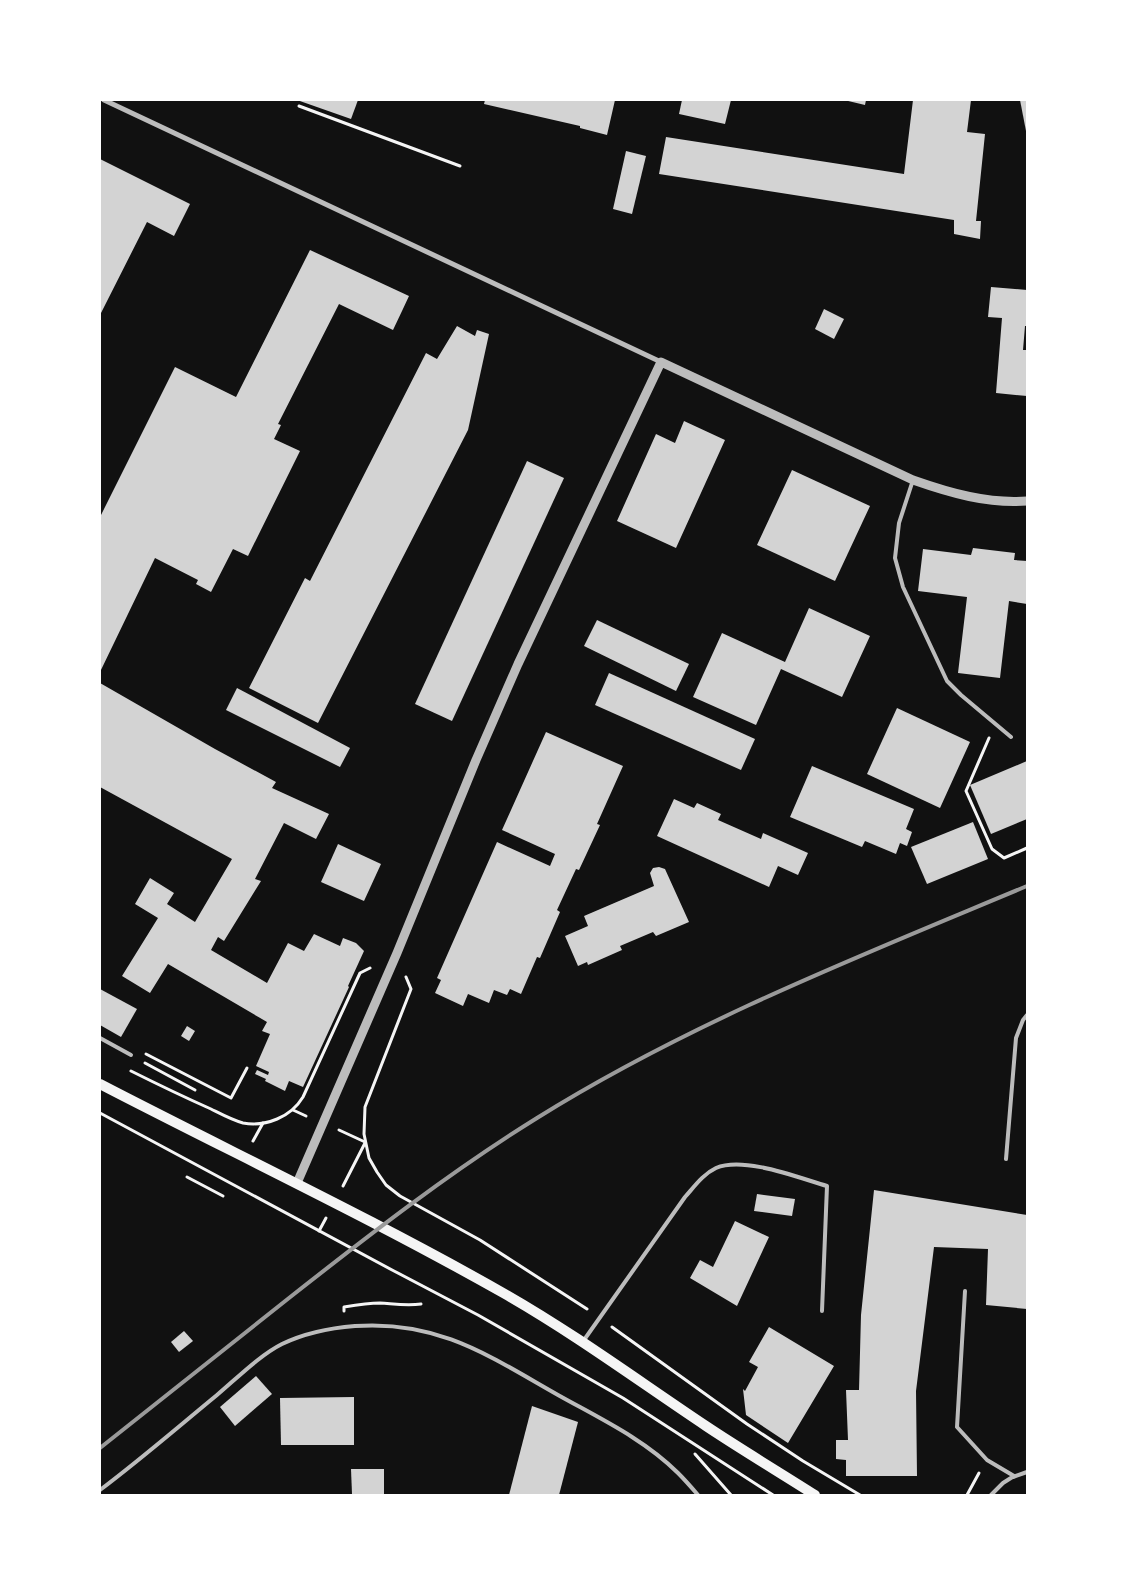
<svg xmlns="http://www.w3.org/2000/svg" width="1127" height="1595" viewBox="0 0 1127 1595" font-family="Poppins,sans-serif">
	<style>
		.building { fill: #d3d3d3 }
		.lines { fill: none; stroke-linecap: round; stroke-linejoin: round }
		.path { stroke: #f5f5f5; stroke-width: 3 }
		.service { stroke: #bcbcbc; stroke-width: 4 }
		.minor { stroke: #bcbcbc; stroke-width: 5 }
		.tertiary { stroke: #bcbcbc; stroke-width: 9 }
		.secondary { stroke: #f5f5f5; stroke-width: 10 }
		.rail { stroke: #9a9a9a; stroke-width: 4 }
	</style>
	<rect width="100%" height="100%" fill="#111"/>
	<g class="building">
		<polygon points="297,100 358,100 351,119"/>
		<polygon points="485,100 615,100 607,135 580,128 580,126 484,104"/>
		<polygon points="682,100 731,100 725,124 679,114"/>
		<polygon points="844,100 866,100 865,105"/>
		<polygon points="913,100 971,100 967,132 985,134 976,221 981,221 980,239 954,234 954,220 659,174 666,137 904,174"/>
		<polygon points="1020,100 1027,100 1027,131 1026,131"/>
		<polygon points="626,151 646,156 632,214 613,209"/>
		<polygon points="100,159 190,204 174,236 147,222 100,315"/>
		<polygon points="310,250 409,296 402,311 393,330 339,304 278,424 281,425 274,439 300,451 248,556 233,549 211,592 196,584 198,580 155,558 100,672 100,517 175,367 236,397"/>
		<polygon points="991,287 1027,290 1027,326 1025,326 1023,350 1027,350 1027,396 996,393 1002,318 988,317"/>
		<polygon points="824,309 844,319 834,339 815,329"/>
		<polygon points="457,326 475,336 477,330 489,334 468,430 318,723 249,688 305,578 310,581 426,353 437,359"/>
		<polygon points="684,421 725,440 676,548 617,521 656,434 675,443"/>
		<polygon points="527,461 564,478 452,721 415,704"/>
		<polygon points="792,470 870,506 835,581 757,545"/>
		<polygon points="973,548 1015,553 1014,560 1027,561 1027,604 1009,601 1000,678 958,673 967,597 918,591 923,549 971,555"/>
		<polygon points="809,608 870,636 842,697 781,669 756,725 693,697 722,633 785,662"/>
		<polygon points="597,620 689,664 676,691 584,646"/>
		<polygon points="609,673 755,739 741,770 595,705"/>
		<polygon points="100,683 215,749 276,782 272,788 329,814 316,839 284,823 255,879 261,881 224,941 218,937 211,950 267,983 288,943 304,951 314,934 340,946 343,938 356,943 364,951 348,986 349,987 303,1087 289,1081 285,1091 265,1081 266,1079 255,1074 257,1070 268,1075 269,1072 256,1066 270,1034 262,1031 267,1022 168,964 150,993 122,976 158,918 135,904 150,878 174,893 167,904 195,922 232,859 100,787"/>
		<polygon points="237,688 350,748 340,767 226,710"/>
		<polygon points="897,708 970,742 940,808 867,774"/>
		<polygon points="546,732 623,766 597,824 600,825 579,870 576,869 557,910 560,912 540,958 537,957 521,994 510,989 507,995 494,990 489,1003 468,994 463,1006 435,993 441,980 437,978 497,842 550,866 555,854 502,830"/>
		<polygon points="1027,761 1027,819 991,834 970,785"/>
		<polygon points="812,766 914,809 906,829 912,832 907,846 900,843 896,854 865,841 862,847 790,817"/>
		<polygon points="674,799 694,808 697,803 721,814 718,820 761,839 763,833 808,853 798,875 778,866 769,887 657,836"/>
		<polygon points="973,822 988,859 927,884 911,847"/>
		<polygon points="338,844 381,864 364,901 321,882"/>
		<polygon points="659,867 665,869 689,922 656,936 653,932 620,946 622,950 588,965 587,962 578,966 565,936 588,926 584,916 654,886 650,873 653,868"/>
		<polygon points="100,989 137,1009 121,1037 100,1025"/>
		<polygon points="187,1026 195,1031 189,1041 181,1036"/>
		<polygon points="874,1190 1027,1215 1027,1309 986,1305 988,1249 934,1247 916,1391 917,1476 846,1476 846,1460 836,1459 836,1440 848,1440 846,1390 859,1390 861,1315"/>
		<polygon points="757,1194 795,1199 792,1216 754,1211"/>
		<polygon points="735,1221 769,1237 737,1306 690,1278 700,1260 713,1267"/>
		<polygon points="769,1327 834,1366 788,1443 746,1415 743,1389 745,1391 758,1367 749,1362"/>
		<polygon points="184,1331 193,1341 179,1352 171,1342"/>
		<polygon points="256,1376 272,1394 235,1426 220,1407"/>
		<polygon points="354,1397 354,1445 281,1445 280,1398"/>
		<polygon points="532,1406 578,1422 559,1495 509,1495"/>
		<polygon points="351,1469 384,1469 384,1494 352,1494"/>
	</g>
	<g class="lines">
		<g class="path">
			<polyline points="299,106 460,166"/>
			<polyline points="989,738 966,791 992,849 1004,858 1027,848"/>
			<polyline points="406,977 411,989 365,1107 364,1134 369,1158 377,1172 386,1185 400,1196 480,1240 587,1309"/>
			<polyline points="146,1054 231,1098 247,1068"/>
			<polyline points="145,1063 195,1090"/>
			<path d="M131,1071C157,1084 184,1097 211,1109C221,1114 232,1120 243,1123C266,1127 291,1117 303,1097L360,973L370,968"/>
			<polyline points="293,1110 306,1116"/>
			<polyline points="100,1113 394,1271 478,1315 623,1398 773,1495"/>
			<polyline points="339,1130 365,1142"/>
			<polyline points="253,1141 263,1123"/>
			<polyline points="187,1177 223,1196"/>
			<polyline points="343,1186 365,1143"/>
			<polyline points="319,1231 326,1218"/>
			<path d="M344,1311V1307C356,1305 368,1303 380,1303C395,1304 407,1306 421,1304"/>
			<polyline points="612,1327 747,1424 803,1461 860,1495"/>
			<polyline points="695,1454 731,1495"/>
			<polyline points="967,1495 979,1473"/>
		</g>
		<g class="service">
			<polyline points="913,480 899,523 895,558 903,587 947,681 961,695 1011,737"/>
			<polyline points="100,1038 131,1055"/>
			<polyline points="1006,1159 1016,1038 1023,1020 1027,1015"/>
			<polyline points="965,1291 957,1427 987,1460 1014,1476 1003,1483 991,1495"/>
			<path d="M584,1340L685,1197C694,1187 703,1174 716,1168C744,1156 799,1178 827,1186L822,1311"/>
			<polyline points="1013,1477 1027,1472"/>
			<path d="M100,1490C140,1460 178,1427 217,1395C236,1379 260,1355 282,1344C305,1333 330,1328 355,1326C439,1320 489,1356 558,1395C599,1418 644,1439 678,1473C685,1480 692,1488 698,1495"/>
		</g>
		<polyline class="minor" points="104,100 661,362"/>
		<path class="tertiary" d="M297,1183L397,953L476,760L518,664L661,362L913,480C950,493 988,504 1027,501"/>
		<path class="secondary" d="M100,1084C235,1154 373,1219 505,1294C575,1334 640,1382 706,1426C742,1450 779,1472 815,1495"/>
		<path class="rail" d="M100,1448C163,1398 226,1348 289,1298C369,1235 450,1172 537,1118C691,1022 860,956 1027,886"/>
	</g>
	<rect width="1127" height="1595" fill="none" stroke="#ffffff" stroke-width="202"/>
</svg>
